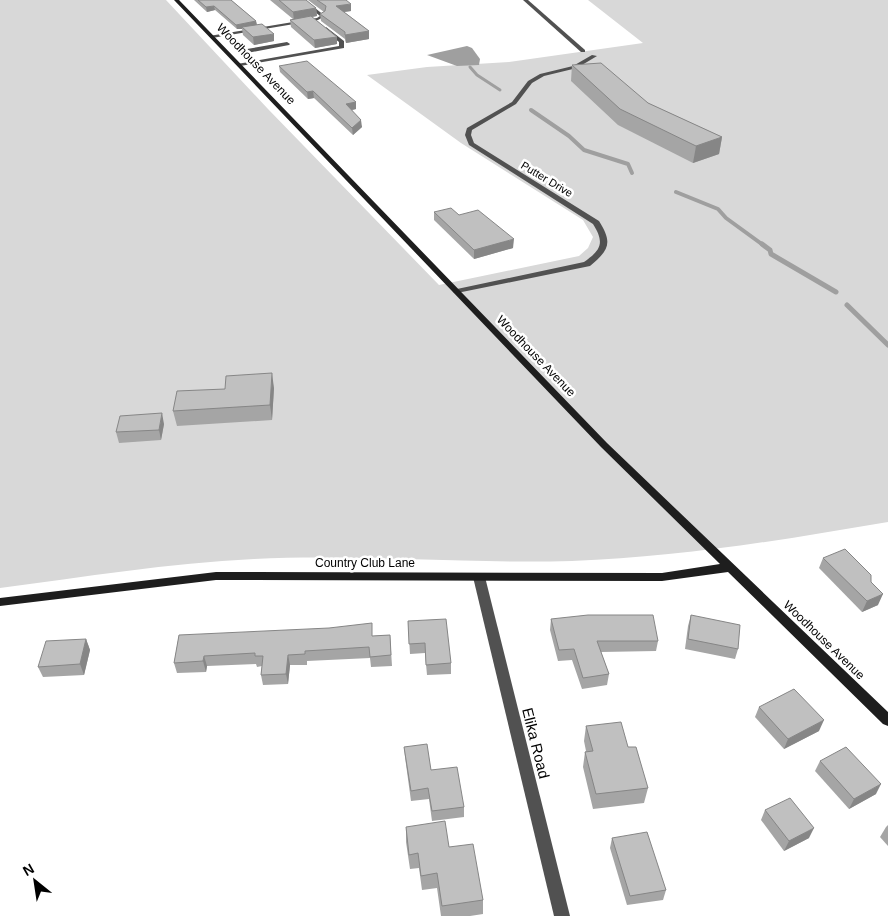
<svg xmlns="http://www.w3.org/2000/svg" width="888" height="916" viewBox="0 0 888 916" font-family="Helvetica,sans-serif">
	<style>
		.green { fill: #d8d8d8 }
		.water { fill: #9f9f9f }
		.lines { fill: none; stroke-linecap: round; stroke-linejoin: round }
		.stream-far2 { stroke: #9f9f9f; stroke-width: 3 }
		.stream-far1 { stroke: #9f9f9f; stroke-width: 4 }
		.stream { stroke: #9f9f9f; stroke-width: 5 }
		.lane { fill: #515151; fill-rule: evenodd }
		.street { fill: #515151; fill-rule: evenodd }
		.secondary { fill: #1e1e1e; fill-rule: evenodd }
		.wall { fill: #a5a5a5 }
		.shaded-wall { fill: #868686 }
		.building { fill: #c0c0c0; stroke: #868686 }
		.labels { text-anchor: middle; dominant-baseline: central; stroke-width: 5; stroke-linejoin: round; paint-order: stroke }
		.far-street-label { font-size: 11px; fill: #000; stroke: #fff }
		.street-label { font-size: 12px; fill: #000; stroke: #fff }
		.near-street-label { font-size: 15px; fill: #000; stroke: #fff }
	</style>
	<rect width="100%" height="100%" fill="#fff"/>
	<path class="green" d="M0,0H166L268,109L439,285L579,256L588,248L593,237L583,220L461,143L367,75L427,67L509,62L643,43L588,0H888V522C783,540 679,557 572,561C466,564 360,554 254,559C169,563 84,577 0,588Z"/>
	<polygon class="water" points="467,46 472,48 480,59 479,65 457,66 427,55"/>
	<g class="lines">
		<polyline class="stream-far2" points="470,67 477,75 500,90"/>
		<g class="stream-far1">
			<polyline points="531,110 569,136 584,150 628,164 632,173"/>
			<polyline points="676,192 718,209 726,218 763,245"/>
		</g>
		<g class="stream">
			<polyline points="762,244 770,250 771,254 836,292"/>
			<polyline points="847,305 888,345"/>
		</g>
		<g class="lane">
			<polygon points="300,0 305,0 325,16 318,20 212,38 209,36 317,18 320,16"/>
			<polygon points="326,27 344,41 344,48 240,66 237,64 339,46 339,42 324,30"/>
			<polygon points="287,42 290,44 289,45 247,53 235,48 238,46 247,49"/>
		</g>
		<g class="street">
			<polygon points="523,0 528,0 585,50 585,52 581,52"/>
			<path d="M592,55L597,56L577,68L544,76L532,83L516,104L472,130L471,135L474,143L599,221C613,243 609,250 590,266L457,293H454L453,291L457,289L584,262C601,250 605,243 593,224L469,145L465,135L467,128L512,102L528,81L540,74L573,66Z"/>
			<polygon points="479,573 483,574 485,577 570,916 554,916 473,577 475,574"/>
		</g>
		<polygon class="secondary" points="174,0 179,0 607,443 888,712 888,726 883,724 728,572 662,581 216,580 0,606 0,598 216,572 662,573 720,564 601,447"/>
	</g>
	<g class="wall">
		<polygon points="194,0 231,0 256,21 257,25 274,41 254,45 243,35 242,29 237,29 215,10 207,12"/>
		<polygon points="270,0 306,0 316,8 317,16 312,17 337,37 337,44 315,48 291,27 290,20 293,19"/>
		<polygon points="308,0 346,0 351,11 344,12 369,31 369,39 346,43 345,39 321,21 320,14 324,12"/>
		<polygon points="572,65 648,103 722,137 719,154 693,163 618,125 571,81"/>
		<polygon points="279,66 356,102 356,109 352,110 362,127 353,135 314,98 308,99 280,72"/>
		<polygon points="434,212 459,215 513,248 474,259 434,220"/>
		<polygon points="274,388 272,420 177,426 173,411"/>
		<polygon points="164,424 161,440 119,443 116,432"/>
		<polygon points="823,558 871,582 878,605 862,612 819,568"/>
		<polygon points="691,615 738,649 735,659 685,649 688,626"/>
		<polygon points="551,619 658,641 656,651 601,652 609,674 607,685 582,689 572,660 558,661 550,630"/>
		<polygon points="408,621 451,663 451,674 427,675 425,653 410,654"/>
		<polygon points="179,635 373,636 390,635 392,666 371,667 370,658 307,661 307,665 290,665 288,684 263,685 261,675 262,666 257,667 256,664 207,666 206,672 177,673 174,663"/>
		<polygon points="86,639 90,650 84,675 43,677 38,667"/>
		<polygon points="759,707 819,731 784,749 755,717"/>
		<polygon points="586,726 628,747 648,788 644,803 593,809 583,767 585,752 586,751 584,741"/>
		<polygon points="404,747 431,770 464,807 464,817 432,821 429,799 411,801 405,757"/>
		<polygon points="820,761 876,794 849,809 815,771"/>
		<polygon points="765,810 809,838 784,851 761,820"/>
		<polygon points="888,825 888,846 880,837 886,827"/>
		<polygon points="406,827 449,847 483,900 483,914 470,916 441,916 437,888 422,890 419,868 410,869 406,842"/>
		<polygon points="612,838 666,890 663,900 627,905 610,848"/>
	</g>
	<g class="shaded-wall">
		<polygon points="351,4 351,11 336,13 336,6"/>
		<polygon points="214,6 215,10 207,12 206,7"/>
		<polygon points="316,8 317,16 294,20 293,12"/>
		<polygon points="256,21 257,26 242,27 242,29 237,29 236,25"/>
		<polygon points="369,31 369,39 346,43 345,35"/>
		<polygon points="274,34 274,41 254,45 253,37"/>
		<polygon points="337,37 337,44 315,48 314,40"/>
		<polygon points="313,91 314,98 308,99 307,92"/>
		<polygon points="356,102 356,109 347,111 346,104"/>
		<polygon points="361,120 362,127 353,135 352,128"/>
		<polygon points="722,137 719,154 693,163 696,146"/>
		<polygon points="514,239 513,248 474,259 474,250"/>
		<polygon points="272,373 274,388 272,420 270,405"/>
		<polygon points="162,413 164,424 161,440 159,430"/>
		<polygon points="883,594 878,605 862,612 867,601"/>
		<polygon points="86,639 90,650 84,675 80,664"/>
		<polygon points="288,655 290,665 288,684 286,674"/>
		<polygon points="204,656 207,666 206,672 203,661"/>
		<polygon points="824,720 819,731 784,749 788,739"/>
		<polygon points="881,784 876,794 849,809 854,799"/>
		<polygon points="814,828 809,838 784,851 789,841"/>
	</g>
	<g class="building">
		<polygon points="198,0 231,0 256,21 236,25 214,6 206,7"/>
		<polygon points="279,0 306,0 316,8 293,12"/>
		<polygon points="317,0 346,0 351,4 336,6 369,31 345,35 345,32 320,14 325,11 326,6"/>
		<polygon points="311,16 337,37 314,40 290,20"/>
		<polygon points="262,24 274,34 253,37 242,27"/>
		<polygon points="307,61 356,102 346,104 361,120 352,128 313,91 307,92 279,66"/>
		<polygon points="601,63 648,103 722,137 696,146 620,109 572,65"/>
		<polygon points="451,208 459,215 478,210 514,239 474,250 434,212"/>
		<polygon points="272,373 270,405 173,411 177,391 225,389 226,376"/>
		<polygon points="162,413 159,430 116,432 120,416"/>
		<polygon points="845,549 871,575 871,582 883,594 867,601 823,558"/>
		<polygon points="588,615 653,615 658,641 597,641 609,674 583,678 574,649 559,650 551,619"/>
		<polygon points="691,615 740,625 738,649 688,639"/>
		<polygon points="446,619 451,663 426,665 425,643 409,644 408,621"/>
		<polygon points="372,623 372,636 390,635 391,655 370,657 369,647 305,651 305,654 288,655 286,674 261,675 263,656 255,656 255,653 204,656 203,661 174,663 179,635 329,628"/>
		<polygon points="86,639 80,664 38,667 46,641"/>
		<polygon points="794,689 824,720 788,739 759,707"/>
		<polygon points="621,722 628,747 636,747 648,788 596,794 585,752 593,751 586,726"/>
		<polygon points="427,744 431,770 457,767 464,807 432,811 428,788 411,791 404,747"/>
		<polygon points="846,747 881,784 854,799 820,761"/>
		<polygon points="790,798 814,828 789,841 765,810"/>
		<polygon points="445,821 449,847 473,844 483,900 442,906 437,873 421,876 418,853 409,855 406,827"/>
		<polygon points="647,832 666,890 630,896 612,838"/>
	</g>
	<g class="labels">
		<g class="far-street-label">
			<text transform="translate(547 179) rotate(31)">Putter Drive</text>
		</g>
		<g class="street-label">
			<text transform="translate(256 64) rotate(46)">Woodhouse Avenue</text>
			<text transform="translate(536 356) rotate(46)">Woodhouse Avenue</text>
			<text x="365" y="563">Country Club Lane</text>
			<text transform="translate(824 640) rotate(44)">Woodhouse Avenue</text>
		</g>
		<g class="near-street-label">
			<text transform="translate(536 743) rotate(76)">Elika Road</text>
		</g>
	</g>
	<g transform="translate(35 881) rotate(330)" stroke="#ffffff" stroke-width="4" paint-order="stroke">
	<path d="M0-4L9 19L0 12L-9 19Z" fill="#000000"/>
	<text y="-8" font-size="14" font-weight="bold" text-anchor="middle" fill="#000000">N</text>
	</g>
</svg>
